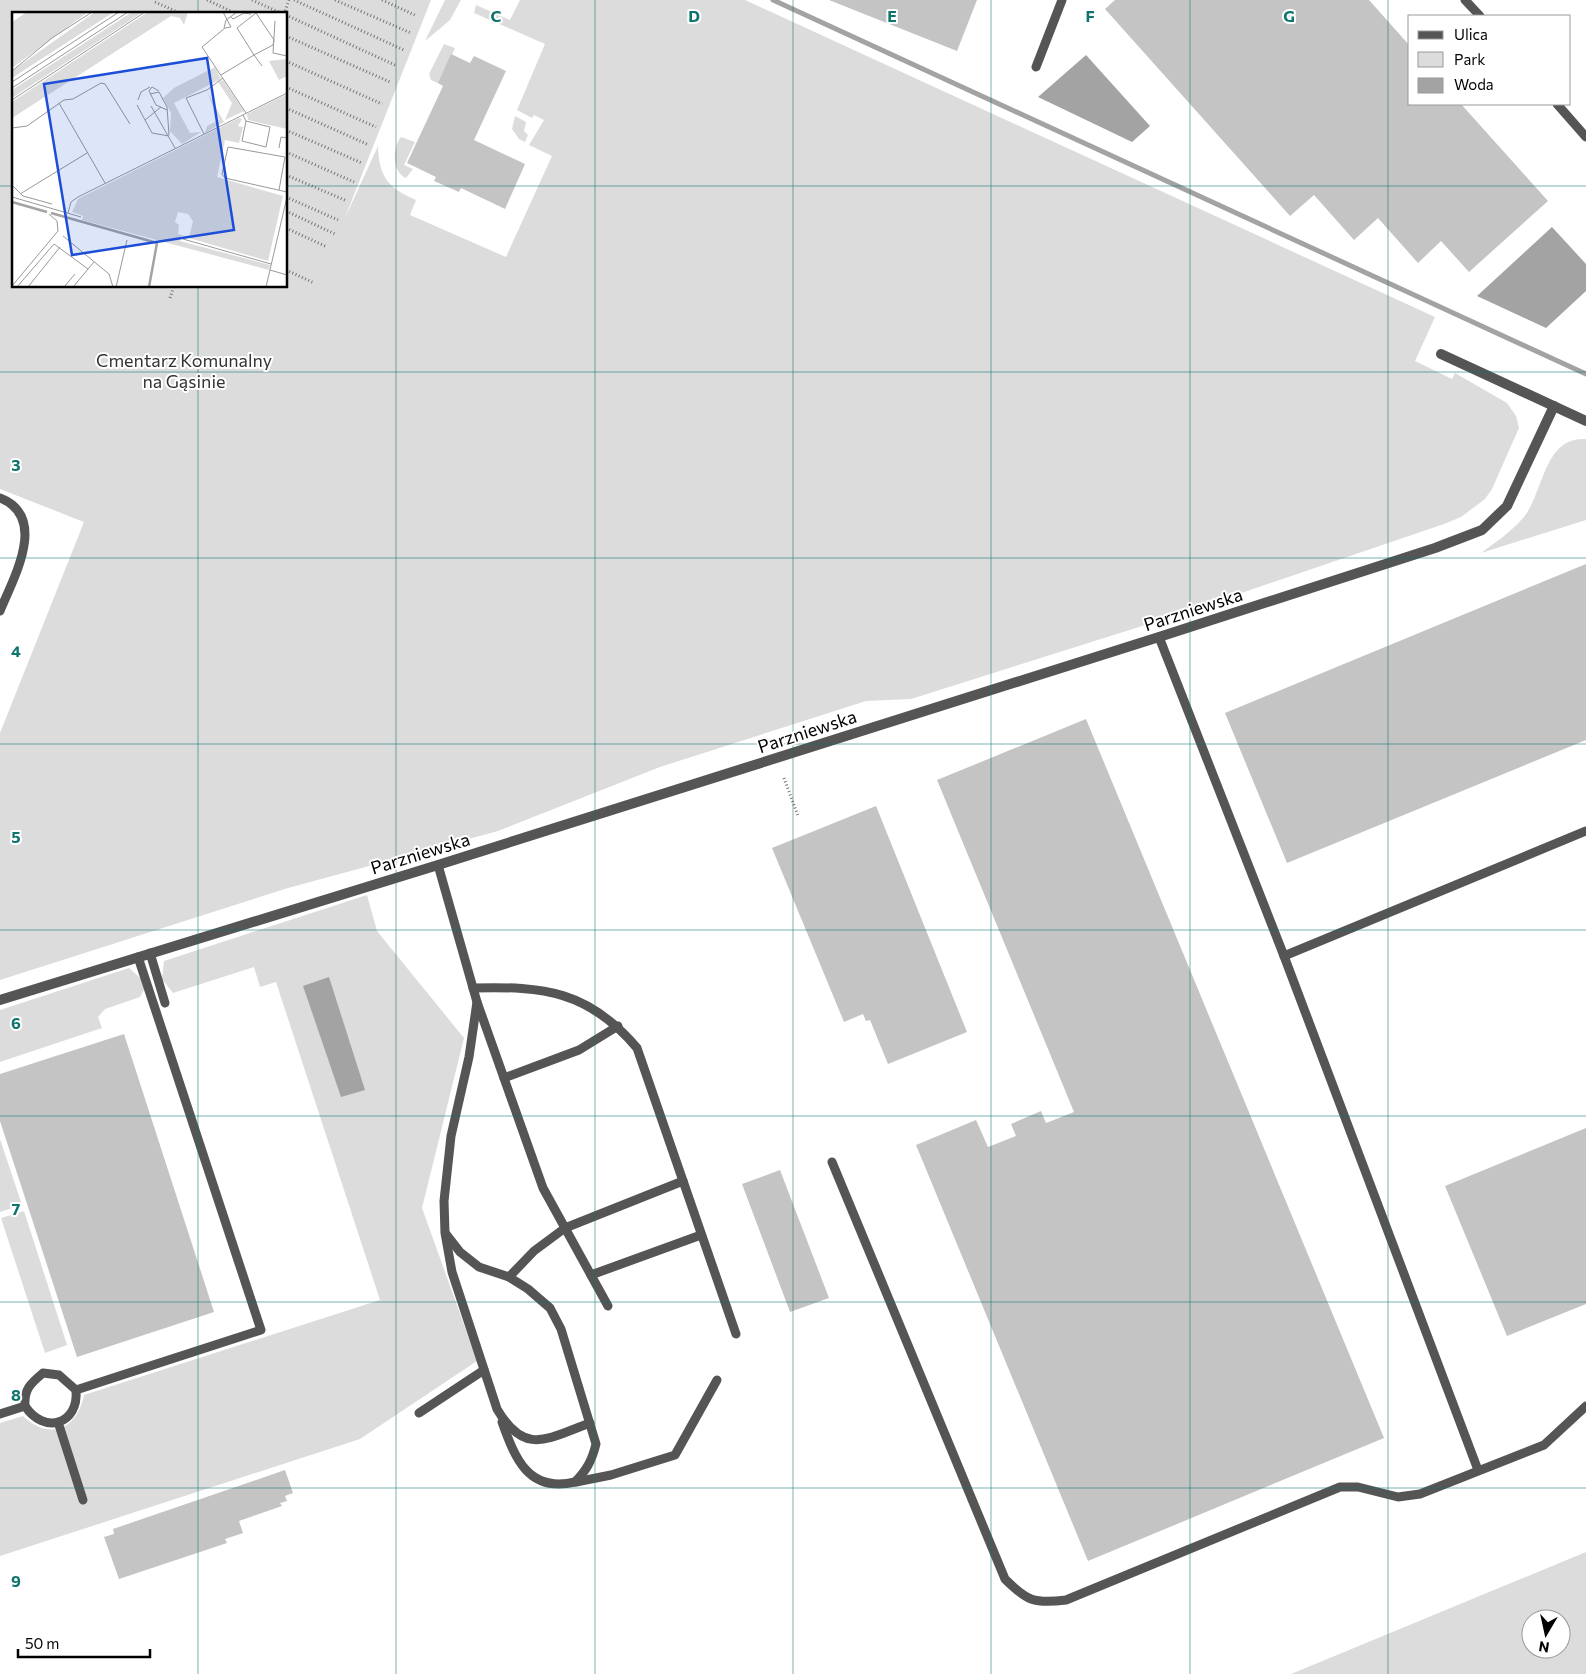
<svg xmlns="http://www.w3.org/2000/svg" width="1586" height="1674" viewBox="0 0 1586 1674" font-family="Commissioner,sans-serif">
	<style>
		.green { fill: #dcdcdc; fill-rule: evenodd }
		.water { fill: #a3a3a3 }
		.lines { fill: none; stroke-linecap: round; stroke-linejoin: round }
		.stream { stroke: #a3a3a3; stroke-width: 5 }
		.building { fill: #c4c4c4 }
		.path { stroke: #777; stroke-width: 3; stroke-dasharray: 1 2.5; stroke-linecap: butt }
		.service { stroke: #555; stroke-width: 9 }
		.minor { stroke: #555; stroke-width: 10 }
		.grid { fill: none; stroke: #0f766e; stroke-width: 1; stroke-opacity: 0.55 }
		.labels { text-anchor: middle; dominant-baseline: central; stroke-width: 4; stroke-linejoin: round; paint-order: stroke }
		.park-label { font-size: 18px; fill: #333; stroke: #fff }
		.street-label { font-size: 18px; fill: #000; stroke: #fff }
		.inset-river { fill: none; stroke: #a3a3a3; stroke-width: 2.5 }
		.inset-road { fill: none; stroke: #999; stroke-width: 1 }
		.view { fill: #1d4ed8; fill-opacity: 0.15; stroke: #1d4ed8; stroke-width: 2.5 }
		.inset-edge { fill: none; stroke: #000; stroke-width: 2.5 }
		.grid-label { font-size: 16px; text-anchor: middle; font-weight: bold; fill: #0f766e; stroke: #fff; stroke-width: 4; stroke-linejoin: round; paint-order: stroke }
	</style>
	<rect width="100%" height="100%" fill="#fff"/>
	<g class="green">
		<path d="M0,0H431L344,220L378,146C379,177 388,188 416,200L410,215L506,257L552,156L529,145L544,120L534,115L532,118L517,110L545,44L474,13L476,5L510,20L520,0H745L1435,317L1415,361L1452,379L1455,373L1507,403L1516,416L1519,428L1492,489L1485,499L1461,517L1444,524L1174,616L911,699L866,701L660,767L498,831L288,888L0,980V733L84,522L0,489ZM14,14H286V286H14Z"/>
		<polygon points="445,0 461,0 450,20 425,41"/>
		<polygon points="444,44 455,48 440,84 431,80 429,74"/>
		<polygon points="515,116 526,122 524,131 528,135 525,142 519,139 512,129"/>
		<path d="M401,137L415,142L404,165L413,169L406,178C392,172 392,148 401,137Z"/>
		<path d="M1586,439V520L1481,553C1496,542 1511,532 1523,518C1544,494 1543,436 1586,439Z"/>
		<path d="M367,895L377,931L464,1038L422,1208L477,1361L360,1439L0,1556V1423L23,1416C49,1441 77,1430 84,1395L380,1300L276,982L260,987L254,967L173,993L162,979L164,961Z"/>
		<polygon points="129,968 147,984 140,997 105,1009 98,1017 102,1028 0,1062 0,1010"/>
		<polygon points="0,1139 22,1205 0,1212"/>
		<polygon points="24,1211 67,1345 45,1353 1,1218"/>
		<path d="M1586,1552V1674H1291ZM1531,1619H1561V1649H1531Z"/>
	</g>
	<g class="water">
		<polygon points="1086,55 1150,126 1132,142 1038,97"/>
		<polygon points="1552,227 1586,264 1586,291 1546,328 1477,296"/>
		<polygon points="329,977 365,1090 341,1097 303,986"/>
	</g>
	<g class="lines">
		<polyline class="stream" points="773,0 1586,374"/>
	</g>
	<g class="building">
		<polygon points="829,0 977,0 957,51"/>
		<polygon points="1115,0 1369,0 1410,46 1410,104 1461,104 1548,201 1469,272 1441,241 1418,263 1378,218 1354,240 1314,195 1290,216 1105,9"/>
		<polygon points="451,54 470,63 474,56 506,71 474,140 525,164 505,209 461,188 459,192 434,181 436,177 407,163 443,86 438,83"/>
		<polygon points="1586,564 1586,740 1287,863 1225,713"/>
		<polygon points="1086,719 1384,1438 1088,1561 916,1145 976,1120 988,1147 1016,1136 1011,1124 1041,1111 1046,1123 1074,1112 937,780"/>
		<polygon points="876,806 967,1032 888,1064 870,1020 866,1021 863,1014 844,1022 772,848"/>
		<polygon points="124,1034 214,1312 77,1357 0,1121 0,1074"/>
		<polygon points="1586,1128 1586,1304 1507,1336 1445,1186"/>
		<polygon points="780,1170 829,1298 790,1312 742,1184"/>
		<polygon points="285,1470 293,1493 285,1496 287,1501 280,1503 282,1506 239,1521 243,1533 225,1539 227,1543 119,1579 104,1537 114,1534 113,1529"/>
	</g>
	<g class="lines">
		<g class="path">
			<polyline points="207,0 237,14"/>
			<polyline points="252,0 283,14"/>
			<polyline points="294,0 404,50"/>
			<polyline points="335,0 411,33"/>
			<polyline points="382,0 417,16"/>
			<polyline points="155,2 182,14"/>
			<polyline points="284,14 289,0"/>
			<polyline points="286,15 397,66"/>
			<polyline points="286,36 390,82"/>
			<polyline points="286,61 382,104"/>
			<polyline points="286,87 376,127"/>
			<polyline points="286,108 369,145"/>
			<polyline points="286,130 362,163"/>
			<polyline points="286,152 354,182"/>
			<polyline points="286,175 347,201"/>
			<polyline points="286,197 338,220"/>
			<polyline points="286,211 335,234"/>
			<polyline points="286,228 327,247"/>
			<polyline points="286,249 287,249"/>
			<polyline points="286,270 314,283"/>
			<polyline points="170,298 174,286"/>
			<polyline points="784,778 798,816"/>
		</g>
		<g class="service">
			<polyline points="1465,0 1480,16"/>
			<polyline points="1036,67 1062,0"/>
			<polyline points="1557,104 1586,137"/>
			<path d="M0,498C49,517 13,579 0,611"/>
			<polyline points="1159,637 1284,956 1478,1470"/>
			<polyline points="438,865 477,1002 543,1188 608,1306"/>
			<polyline points="150,953 165,1003"/>
			<polyline points="1284,956 1586,831"/>
			<path d="M473,988C544,986 589,991 637,1048L736,1334"/>
			<path d="M477,1002L469,1057L451,1136L444,1201L445,1233L452,1272L497,1409C525,1457 548,1438 590,1423"/>
			<polyline points="504,1078 579,1050 618,1026"/>
			<path d="M832,1162L1005,1579C1027,1601 1034,1604 1066,1600L1340,1487H1358L1398,1497L1420,1494L1544,1445L1586,1406"/>
			<path d="M446,1234L460,1252L479,1267L509,1277L528,1289L550,1308L561,1329L596,1444C592,1460 587,1470 575,1482C528,1493 515,1458 502,1422"/>
			<polyline points="591,1275 701,1235"/>
			<polyline points="509,1277 534,1251 565,1228 683,1181"/>
			<path d="M25,1406C44,1435 79,1425 76,1390"/>
			<polyline points="419,1413 484,1370"/>
			<path d="M0,1414L25,1406C24,1389 30,1384 43,1373L59,1375L76,1390L261,1330L138,957"/>
			<polyline points="58,1422 83,1500"/>
			<polyline points="576,1482 611,1475 675,1455 717,1380"/>
		</g>
		<g class="minor">
			<polyline points="1441,354 1586,421"/>
			<polyline points="0,1000 438,865 1159,637 1435,548 1482,530 1507,506 1554,406"/>
		</g>
	</g>
	<path class="grid" d="M198,0V14M396,0V1674M595,0V1674M793,0V1674M991,0V1674M1190,0V1674M1388,0V1674M0,186H14M286,186H1586M198,286V1674M0,372H1586M0,558H1586M0,744H1586M0,930H1586M0,1116H1586M0,1302H1586M0,1488H1586"/>
	<g class="labels">
		<g class="park-label">
			<text x="184" y="360">Cmentarz Komunalny<tspan x="184" dy="21">na Gąsinie</tspan></text>
		</g>
		<g class="street-label">
			<text transform="translate(1193 609) rotate(-18)">Parzniewska</text>
			<text transform="translate(807 731) rotate(-18)">Parzniewska</text>
			<text transform="translate(420 853) rotate(-17)">Parzniewska</text>
		</g>
	</g>
	<g transform="translate(12 12)">
		<rect width="275" height="275" fill="#fff"/>
		<path d="M15,0H76L0,56V10ZM83,0H102L0,66V59ZM120,0H131L0,86V78ZM136,0H176L172,13L168,6L159,4L0,106V90ZM275,47V64L267,68L257,49ZM203,55L209,67L162,91L178,121L189,120L170,132L158,119L159,101L151,86L162,76ZM211,68L232,99L213,108L220,91L206,70ZM195,80L212,110L193,121L195,114L207,108ZM275,82V117L236,108L235,102ZM227,106L230,107L226,114L231,115L227,131L213,128L205,165L271,184L256,249L177,226L181,209L176,202L166,200L163,210L167,213L166,222L173,224H169L168,229L258,253L257,258L70,208L71,204L60,200L66,187Z" fill="#dcdcdc"/>
		<path class="inset-river" d="M0,190L35,200M39,201L145,231L137,275"/>
		<path class="inset-road" d="M211,0L219,15L213,16L190,35L234,101M219,5L221,7L232,1L239,2M263,9L261,41L275,44M212,16L214,8L225,0M0,59L40,26L80,0M209,63L242,43L261,33L262,28L244,1L225,16L242,43L250,54M0,70L107,0M0,76L116,0M147,79L140,75L137,79L144,93L155,98M138,82L147,80L155,95L157,123M0,88L133,0M126,88L129,80L138,75M47,91L93,171M125,93L140,121L157,124M139,94L163,136M231,103L234,109L230,129L254,135L258,115L234,109M133,108L149,95M0,116L15,114L52,88L61,87L89,71L93,72L118,112M192,122L174,86L195,78L211,66M267,136L269,125L275,126M0,173L11,184L40,192M267,178L273,145L216,135L210,162L213,166L275,180M8,182L75,141M0,185L69,205M56,201L59,190L66,185L275,81M51,224L97,262L101,275M171,227L259,252M258,258L275,263M0,274L46,219L45,209L37,202M5,275L42,232L76,257M16,275L48,235M52,275L63,262M61,275L82,250M104,275L115,228M254,275L275,185"/>
		<path class="view" d="M195,46L222,218L60,243L32,72Z"/>
		<rect width="275" height="275" class="inset-edge"/>
	</g>
	<g class="grid-label">
		<text x="496" y="22">C</text>
		<text x="694" y="22">D</text>
		<text x="892" y="22">E</text>
		<text x="1090" y="22">F</text>
		<text x="1289" y="22">G</text>
		<text x="16" y="471">3</text>
		<text x="16" y="657">4</text>
		<text x="16" y="843">5</text>
		<text x="16" y="1029">6</text>
		<text x="16" y="1215">7</text>
		<text x="16" y="1401">8</text>
		<text x="16" y="1587">9</text>
	</g>
	<rect x="1408" y="15" width="162" height="90" fill="#ffffff" stroke="#999999"/>
	<rect x="1418" y="31" width="25" height="8" fill="#555555" stroke="#999999"/>
	<text x="1454" y="40" font-size="15" fill="#000000">Ulica</text>
	<rect x="1418" y="52" width="25" height="15" fill="#dcdcdc" stroke="#999999"/>
	<text x="1454" y="65" font-size="15" fill="#000000">Park</text>
	<rect x="1418" y="78" width="25" height="15" fill="#a3a3a3" stroke="#999999"/>
	<text x="1454" y="90" font-size="15" fill="#000000">Woda</text>
	<g transform="translate(1546 1634) rotate(189)"><circle r="24" fill="#ffffff" stroke="#999999"/>
	<path d="M0-4L9 19L0 12L-9 19Z" fill="#000000"/>
	<text y="-8" font-size="14" font-weight="bold" text-anchor="middle" fill="#000000">N</text>
	</g>
	<path d="M18 1649v8h132v-8" fill="none" stroke="#000000" stroke-width="2.5"/>
	<text x="25" y="1649" font-size="15" fill="#000000" stroke="#ffffff" stroke-width="4" paint-order="stroke">50 m</text>
</svg>
